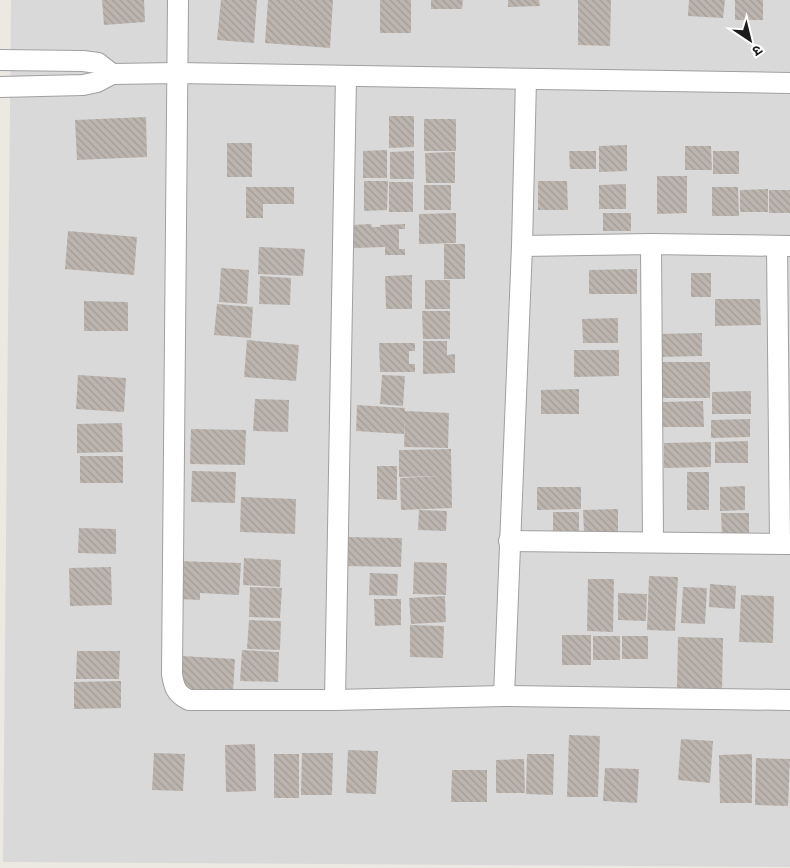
<svg xmlns="http://www.w3.org/2000/svg" width="790" height="868" viewBox="0 0 790 868" font-family="'IBM Plex Sans','Noto Sans Devanagari',sans-serif">
	<style>
		.residential { fill: #dad9d9 }
		.building { fill: url(#building-back-hatch) }
		.lines { fill: none; stroke-linecap: round; stroke-linejoin: round }
		.street-casing { stroke: #a0a0a0; stroke-width: 22 }
		.street { stroke: #fff; stroke-width: 20 }
	</style>
	<defs>
		<pattern id="building-back-hatch" width="6" height="6" patternUnits="userSpaceOnUse" patternTransform="scale(1.25)"><rect width="6" height="6" fill="#bcb5af"/><path d="M-1 5l2 2M0 0l6 6M5-1l2 2" fill="none" stroke="#a19b96"/></pattern>
	</defs>
	<rect width="100%" height="100%" fill="#ece9e2"/>
	<polygon class="residential" points="11,0 790,0 790,867 3,862"/>
	<g class="building">
		<polygon points="102,0 144,0 145,22 104,25"/>
		<polygon points="221,0 257,0 254,43 217,40"/>
		<polygon points="268,0 333,0 330,48 265,43"/>
		<rect x="380" y="0" width="31" height="33"/>
		<polygon points="431,0 463,0 462,9 431,9"/>
		<polygon points="508,0 539,0 540,6 508,7"/>
		<polygon points="578,0 611,0 610,46 578,45"/>
		<polygon points="689,0 725,0 723,18 688,16"/>
		<rect x="735" y="0" width="28" height="20"/>
		<polygon points="389,116 414,116 414,147 389,148"/>
		<polygon points="146,117 147,157 77,160 75,120"/>
		<rect x="424" y="119" width="32" height="32"/>
		<rect x="227" y="143" width="25" height="34"/>
		<polygon points="627,145 627,171 599,172 599,146"/>
		<polygon points="685,146 711,146 712,170 685,170"/>
		<polygon points="387,150 387,178 363,178 363,151"/>
		<polygon points="414,151 414,179 390,179 390,152"/>
		<polygon points="569,151 596,151 596,169 570,169"/>
		<rect x="713" y="151" width="26" height="23"/>
		<polygon points="455,152 455,183 426,183 425,153"/>
		<polygon points="657,176 687,176 687,213 657,214"/>
		<polygon points="364,181 388,181 387,210 364,211"/>
		<polygon points="538,181 567,181 568,210 538,210"/>
		<rect x="389" y="182" width="24" height="30"/>
		<polygon points="626,184 626,209 599,209 599,185"/>
		<rect x="424" y="185" width="27" height="25"/>
		<polygon points="246,187 294,187 294,204 263,204 263,218 246,218"/>
		<polygon points="712,187 738,187 739,216 712,216"/>
		<polygon points="768,189 768,212 740,212 740,190"/>
		<rect x="769" y="190" width="21" height="23"/>
		<polygon points="456,213 456,243 419,244 419,214"/>
		<rect x="603" y="213" width="28" height="18"/>
		<polygon points="371,224 372,227 380,227 380,225 405,224 405,229 399,229 399,249 405,249 405,255 385,255 385,247 354,248 353,225"/>
		<polygon points="68,231 137,237 134,275 65,269"/>
		<rect x="444" y="244" width="21" height="35"/>
		<polygon points="259,247 305,249 303,276 258,274"/>
		<polygon points="221,268 249,270 247,304 219,302"/>
		<polygon points="637,269 637,294 589,294 589,270"/>
		<rect x="691" y="273" width="20" height="24"/>
		<polygon points="412,275 412,309 386,309 385,276"/>
		<polygon points="260,276 291,278 290,305 259,304"/>
		<rect x="425" y="280" width="25" height="29"/>
		<polygon points="715,299 760,299 761,325 715,326"/>
		<polygon points="84,301 128,302 128,331 84,331"/>
		<polygon points="217,304 253,307 251,338 214,335"/>
		<polygon points="422,311 450,311 450,339 423,339"/>
		<polygon points="618,318 618,343 583,343 582,319"/>
		<polygon points="702,333 702,356 658,357 658,334"/>
		<polygon points="247,340 299,345 296,381 244,377"/>
		<polygon points="423,341 447,341 447,355 455,354 455,373 423,374"/>
		<polygon points="379,343 415,343 415,351 409,351 409,364 415,364 415,372 380,372"/>
		<polygon points="574,350 619,350 619,376 574,377"/>
		<polygon points="660,362 710,362 710,398 661,398"/>
		<polygon points="78,375 126,378 124,412 76,409"/>
		<polygon points="382,375 405,376 403,406 380,404"/>
		<polygon points="579,389 579,414 541,414 541,390"/>
		<polygon points="751,391 751,414 712,414 712,392"/>
		<polygon points="255,399 289,400 288,432 253,431"/>
		<polygon points="703,401 704,427 661,427 661,402"/>
		<polygon points="357,405 405,408 405,411 449,413 448,448 404,447 405,419 404,434 356,431"/>
		<polygon points="750,419 750,437 711,438 711,420"/>
		<polygon points="122,423 123,452 77,453 77,424"/>
		<polygon points="191,429 246,430 245,465 190,464"/>
		<polygon points="748,441 748,463 715,463 715,442"/>
		<polygon points="711,442 711,467 664,468 664,443"/>
		<polygon points="451,449 452,508 401,510 400,478 440,476 399,477 399,450"/>
		<rect x="80" y="456" width="43" height="27"/>
		<polygon points="377,466 397,466 397,500 377,499"/>
		<polygon points="192,471 236,472 235,503 191,502"/>
		<rect x="687" y="472" width="22" height="38"/>
		<polygon points="745,486 745,510 720,511 720,487"/>
		<polygon points="537,487 581,487 581,509 537,510"/>
		<polygon points="241,497 296,499 295,534 240,532"/>
		<polygon points="618,509 618,532 584,533 583,510"/>
		<polygon points="419,510 447,511 446,531 418,530"/>
		<polygon points="553,512 579,512 579,532 553,533"/>
		<polygon points="721,513 749,513 749,535 722,536"/>
		<polygon points="79,528 116,529 116,554 78,553"/>
		<polygon points="343,537 402,538 401,567 342,566"/>
		<polygon points="244,558 281,560 280,587 243,585"/>
		<polygon points="177,561 241,563 239,595 200,593 200,600 176,599"/>
		<polygon points="414,562 447,563 446,595 413,594"/>
		<polygon points="111,567 112,605 70,606 69,568"/>
		<polygon points="370,573 398,574 397,596 369,595"/>
		<polygon points="649,576 678,577 675,631 647,630"/>
		<polygon points="588,579 614,579 613,632 587,631"/>
		<polygon points="710,584 736,586 735,609 709,607"/>
		<polygon points="250,587 282,588 280,618 249,617"/>
		<polygon points="683,587 707,588 705,624 681,623"/>
		<polygon points="618,593 647,594 646,621 618,620"/>
		<polygon points="741,595 774,596 773,643 739,642"/>
		<polygon points="445,596 446,622 411,624 409,598"/>
		<polygon points="374,599 401,599 401,625 375,626"/>
		<polygon points="249,620 281,621 280,650 247,649"/>
		<polygon points="410,625 444,626 443,658 410,657"/>
		<rect x="562" y="635" width="29" height="30"/>
		<rect x="593" y="636" width="27" height="24"/>
		<rect x="622" y="636" width="26" height="23"/>
		<polygon points="678,637 723,638 722,689 677,688"/>
		<polygon points="242,650 279,652 278,682 240,681"/>
		<polygon points="77,651 120,651 119,679 76,679"/>
		<polygon points="182,656 235,659 233,692 180,689"/>
		<polygon points="121,681 121,708 74,709 74,682"/>
		<polygon points="569,735 600,736 598,797 567,797"/>
		<polygon points="681,739 713,741 710,783 678,780"/>
		<polygon points="255,744 256,791 226,792 225,745"/>
		<polygon points="348,750 378,751 376,794 346,793"/>
		<polygon points="154,753 185,754 183,791 152,790"/>
		<polygon points="302,753 333,753 332,795 301,795"/>
		<rect x="274" y="754" width="25" height="44"/>
		<polygon points="527,754 554,754 553,795 526,794"/>
		<polygon points="752,754 752,803 720,803 719,755"/>
		<polygon points="756,758 790,759 788,806 755,805"/>
		<polygon points="524,759 525,793 496,793 496,760"/>
		<polygon points="605,768 639,769 637,803 603,801"/>
		<polygon points="452,770 487,770 487,802 451,802"/>
	</g>
	<g class="lines">
		<g class="street-casing">
			<g id="street">
				<path d="M178,0L172,674C174,687 176,694 189,700H335L504,696L790,700"/>
				<polyline points="0,60 83,61 98,63 112,74"/>
				<polyline points="0,87 83,85 97,82 112,74 177,73 790,83"/>
				<polyline points="651,244 653,542"/>
				<polyline points="522,246 651,244 790,246"/>
				<polyline points="777,246 780,543"/>
				<polyline points="509,541 790,544"/>
				<polyline points="504,696 522,246 526,79"/>
				<polyline points="335,700 346,76"/>
			</g>
		</g>
		<use href="#street" class="street"/>
	</g>
	<g transform="translate(750 40) rotate(145)" stroke="#ffffff" stroke-width="4" paint-order="stroke">
	<path d="M0-4L9 19L0 12L-9 19Z" fill="#1c1c1c"/>
	<text y="-8" font-size="14" font-weight="bold" text-anchor="middle" fill="#1c1c1c">उ</text>
	</g>
</svg>
